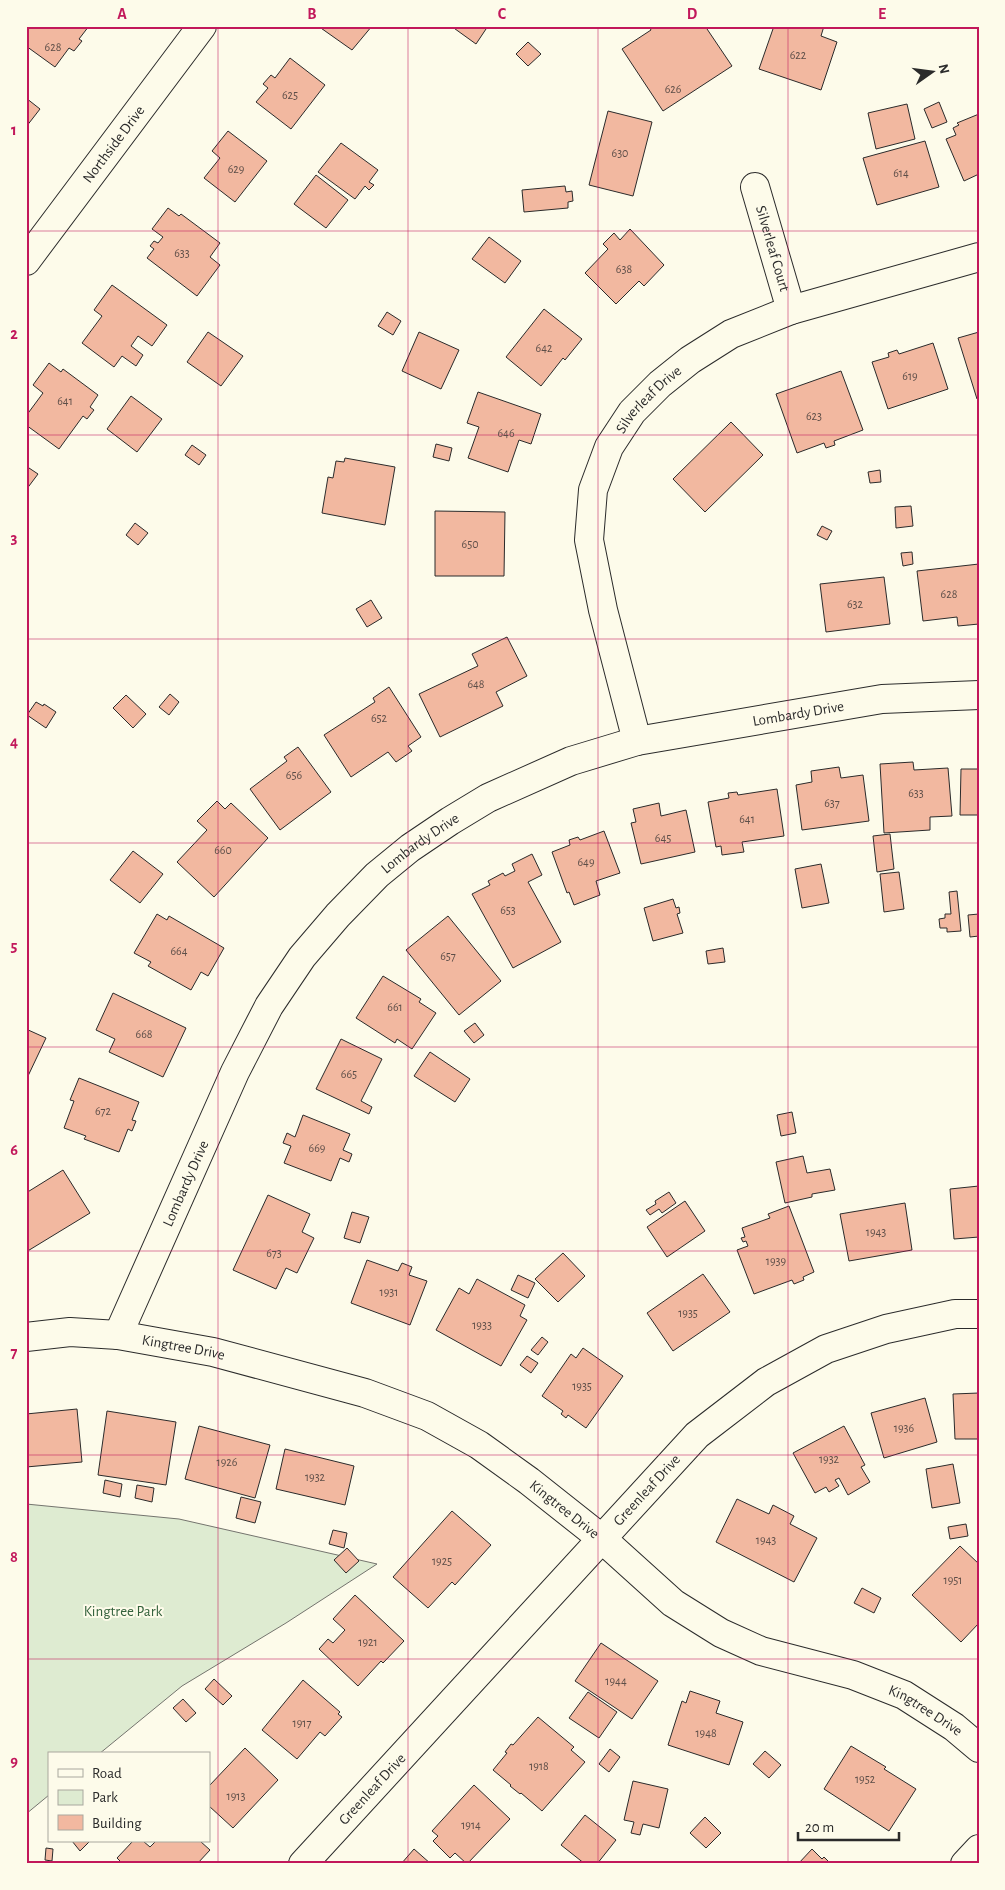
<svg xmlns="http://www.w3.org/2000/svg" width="1005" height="1890" viewBox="0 0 1005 1890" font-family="'Alegreya Sans',sans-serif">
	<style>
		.green { fill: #deebd1; stroke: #74746e }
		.building { fill: #f2b8a0; stroke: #2b2b2b }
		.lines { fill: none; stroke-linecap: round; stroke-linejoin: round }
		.minor-casing { stroke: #2b2b2b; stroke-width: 30 }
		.minor { stroke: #fdfbea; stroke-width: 28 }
		.grid { fill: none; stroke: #c2185b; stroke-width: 1; stroke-opacity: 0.55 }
		.labels { text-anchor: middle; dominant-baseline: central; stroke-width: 4; stroke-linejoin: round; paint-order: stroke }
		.number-label { font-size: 12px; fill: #5d4e48 }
		.street-label { font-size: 15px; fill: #2b2b2b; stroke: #fdfbea }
		.park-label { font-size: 15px; fill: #34623c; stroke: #fdfbea }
		.neatline { fill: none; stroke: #c2185b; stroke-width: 2 }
		.grid-label { font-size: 16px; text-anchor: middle; font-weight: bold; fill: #c2185b }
	</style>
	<rect width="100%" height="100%" fill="#fdfbea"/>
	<polygon class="green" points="26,1504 179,1519 377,1564 286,1623 182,1686 99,1754 49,1754 49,1795 26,1814"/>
	<g class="building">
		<polygon points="26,26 89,26 79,39 82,41 74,51 69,48 55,67 26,46"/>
		<polygon points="318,26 372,26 352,50"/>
		<polygon points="451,26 488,26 476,44"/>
		<polygon points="649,26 705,26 732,66 663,111 622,49 651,30"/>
		<polygon points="774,26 824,26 821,36 837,42 821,90 759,69"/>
		<polygon points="528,42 541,54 528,66 516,54"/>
		<polygon points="290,58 325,85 291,129 256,102 268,88 263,84 271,75 275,78"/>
		<polygon points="26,98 40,109 26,127"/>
		<polygon points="939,102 947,122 932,128 924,109"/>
		<polygon points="907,104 915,139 876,149 868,113"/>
		<polygon points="608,111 652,122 633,196 589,185"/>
		<polygon points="979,114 979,174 964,181 946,139 956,135 953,128 959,125 957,123"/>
		<polygon points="228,131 267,161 235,202 204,178 220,158 212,151"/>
		<polygon points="925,141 939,187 877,205 863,158"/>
		<polygon points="341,143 378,170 369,182 374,185 369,190 365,186 355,199 318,172"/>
		<polygon points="316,175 348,200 326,228 294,204"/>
		<polygon points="565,186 566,192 572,191 573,201 568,202 568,208 524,212 522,190"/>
		<polygon points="168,208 179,216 181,214 220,243 210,257 220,265 197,296 147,258 154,249 150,246 154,241 158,243 163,237 152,229"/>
		<polygon points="630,229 664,265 644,286 639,281 616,304 585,273 608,249 603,244 614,233 620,240"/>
		<polygon points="489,237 521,261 505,283 472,259"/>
		<polygon points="112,285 167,325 152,346 138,336 131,346 143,355 136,366 122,356 114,367 82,343 102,316 94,310"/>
		<polygon points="544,309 582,339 565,360 563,358 541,386 506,357"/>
		<polygon points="387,312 401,321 393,335 378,326"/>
		<polygon points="208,332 243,356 221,386 187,362"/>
		<polygon points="419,332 459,350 441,389 402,371"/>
		<polygon points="979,332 979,399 977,399 958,338"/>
		<polygon points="933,343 948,389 888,409 872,362 889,357 888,353 897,350 899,354"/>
		<polygon points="49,363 61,372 63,369 98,395 90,407 94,410 87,419 83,416 59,449 26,425 26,416 43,393 33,385"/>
		<polygon points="841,371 863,430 834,441 835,445 826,448 824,443 797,453 776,394"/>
		<polygon points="478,392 541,414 531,444 519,440 508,472 468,458 479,427 467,423"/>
		<polygon points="131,396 162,419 137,452 107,429"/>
		<polygon points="731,422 763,455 705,512 673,479"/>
		<polygon points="436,444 452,448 449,461 433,457"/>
		<polygon points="192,445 206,455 199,465 185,455"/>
		<polygon points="345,458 395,467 385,525 322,513 328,477 333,478 336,461 344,462"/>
		<polygon points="26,466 38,474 26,490"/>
		<polygon points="880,470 881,482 870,483 868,472"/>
		<polygon points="911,506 913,526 896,528 895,507"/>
		<polygon points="435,511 505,512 504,576 435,576"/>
		<polygon points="135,523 148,533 138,545 126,535"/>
		<polygon points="822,526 832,531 827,540 817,535"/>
		<polygon points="912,552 913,564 903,566 901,553"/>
		<polygon points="979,564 979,624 958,626 957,617 923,621 917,571"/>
		<polygon points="884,577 890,624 826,632 820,584"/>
		<polygon points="371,600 382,618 367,627 356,609"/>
		<polygon points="507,637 527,676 496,692 503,706 440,737 419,694 478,666 472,654"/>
		<polygon points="389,687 421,737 408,746 412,751 396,762 388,752 351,777 324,735 375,702 373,698"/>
		<polygon points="170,694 179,702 169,715 159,707"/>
		<polygon points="126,695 146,714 133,728 113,708"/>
		<polygon points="36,702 43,706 44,704 56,712 46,728 27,715"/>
		<polygon points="298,747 331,792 280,830 250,789 287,761 284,757"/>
		<polygon points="913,762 914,770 948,768 952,816 930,817 930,830 884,833 880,764"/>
		<polygon points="839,767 841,778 863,775 869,821 802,830 796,785 812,782 811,771"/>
		<polygon points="961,769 979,769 979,815 960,815"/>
		<polygon points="777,789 784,836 742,842 744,852 722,855 721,846 716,847 708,802 729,798 728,793 737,792 738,795"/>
		<polygon points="217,801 225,809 231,803 268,838 214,897 177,862 207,830 197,821"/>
		<polygon points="659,803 661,816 686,810 695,852 641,864 631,823 636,822 633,809"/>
		<polygon points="604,831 620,873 596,881 600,895 574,905 569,892 567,893 552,852 570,845 569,840 578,837 580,840"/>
		<polygon points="890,834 894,869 877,872 873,836"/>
		<polygon points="133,851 163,874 140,903 110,880"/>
		<polygon points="532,854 542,875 528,882 561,942 513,968 472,894 490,885 488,881 503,873 505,876 515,871 512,864"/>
		<polygon points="821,864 829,903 802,908 795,869"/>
		<polygon points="899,872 904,909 884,912 880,874"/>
		<polygon points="957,891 961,931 947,932 947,928 940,928 939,919 945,918 945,914 951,914 949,892"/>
		<polygon points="673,899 676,908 679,907 680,913 677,914 683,933 653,941 644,908"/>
		<polygon points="157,914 167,920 169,916 224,948 208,976 201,972 191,990 148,966 151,962 134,953"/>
		<polygon points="979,914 979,936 970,937 968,915"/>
		<polygon points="448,916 501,981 459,1015 406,950"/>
		<polygon points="723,948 725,962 708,964 706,951"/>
		<polygon points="383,976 421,999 419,1002 436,1013 412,1049 397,1039 395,1043 356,1018"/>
		<polygon points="113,993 186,1028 163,1077 109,1052 115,1039 96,1030"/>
		<polygon points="475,1023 484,1035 474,1043 464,1031"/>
		<polygon points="26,1029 46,1038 28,1076 26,1075"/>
		<polygon points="341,1039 382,1059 361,1101 372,1107 369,1114 316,1089"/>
		<polygon points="430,1052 470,1079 455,1102 414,1076"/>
		<polygon points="79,1078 139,1102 132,1120 136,1121 132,1131 128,1129 119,1152 84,1139 86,1136 64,1128 74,1101 70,1100"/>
		<polygon points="792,1112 796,1133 781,1136 777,1115"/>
		<polygon points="303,1115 350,1134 343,1150 352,1154 349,1162 340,1158 331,1181 284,1163 291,1146 283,1143 287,1133 295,1137"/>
		<polygon points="803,1156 807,1173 830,1169 835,1190 812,1194 812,1197 785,1203 776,1162"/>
		<polygon points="63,1170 90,1213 26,1252 26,1193"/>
		<polygon points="979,1186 979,1237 954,1239 950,1189"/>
		<polygon points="669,1192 676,1203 662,1213 659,1209 650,1215 646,1210 656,1204 655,1201"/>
		<polygon points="268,1195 310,1214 302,1232 314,1238 297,1273 286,1268 276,1289 233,1270"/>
		<polygon points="685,1201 705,1231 667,1257 647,1227"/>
		<polygon points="905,1203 912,1250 849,1261 840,1214"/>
		<polygon points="789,1206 814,1272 803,1277 804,1280 794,1284 792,1280 754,1294 737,1250 748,1246 746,1241 743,1242 741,1238 745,1237 742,1228 770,1218 768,1214"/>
		<polygon points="352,1212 369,1217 360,1243 344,1238"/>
		<polygon points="563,1253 585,1276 558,1302 535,1279"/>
		<polygon points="367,1260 398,1271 402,1263 412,1267 409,1275 427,1281 410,1325 351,1303"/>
		<polygon points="703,1274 730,1312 673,1351 647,1313"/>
		<polygon points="518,1275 535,1283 528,1298 511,1290"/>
		<polygon points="477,1279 525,1305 520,1316 527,1320 501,1366 436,1330 459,1288 469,1294"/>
		<polygon points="542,1337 548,1342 538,1355 531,1350"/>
		<polygon points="583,1348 623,1376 586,1428 568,1415 566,1418 561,1414 563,1411 542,1396 571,1354 576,1358"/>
		<polygon points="527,1356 538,1363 531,1373 520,1365"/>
		<polygon points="979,1393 979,1439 955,1439 953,1394"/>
		<polygon points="925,1398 937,1442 884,1458 871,1413"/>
		<polygon points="77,1409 82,1462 26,1467 26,1414"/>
		<polygon points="107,1411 176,1422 166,1485 98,1475"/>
		<polygon points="199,1426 270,1445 255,1498 185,1479"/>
		<polygon points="844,1426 865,1465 861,1467 870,1482 848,1495 839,1478 835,1480 839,1486 829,1492 826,1487 815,1493 793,1453"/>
		<polygon points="285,1449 354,1466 345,1505 276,1489"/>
		<polygon points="953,1464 960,1503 932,1508 926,1469"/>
		<polygon points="105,1480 122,1484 120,1497 103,1493"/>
		<polygon points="137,1485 154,1488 152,1502 135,1498"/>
		<polygon points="241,1497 261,1502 255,1523 236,1518"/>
		<polygon points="737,1499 769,1514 773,1505 794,1516 790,1524 817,1538 794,1582 716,1542"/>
		<polygon points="452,1511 491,1545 455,1585 452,1582 428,1608 393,1577"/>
		<polygon points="966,1524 968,1536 950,1539 948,1527"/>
		<polygon points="333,1530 347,1533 344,1548 329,1544"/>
		<polygon points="960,1546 979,1564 979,1623 961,1642 912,1595"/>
		<polygon points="347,1548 359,1561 346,1573 334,1560"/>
		<polygon points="862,1588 881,1598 874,1613 854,1603"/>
		<polygon points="355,1595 404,1641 383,1663 381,1661 358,1686 319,1649 328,1639 333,1643 345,1630 333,1619"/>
		<polygon points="601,1643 658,1681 632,1719 575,1681"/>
		<polygon points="214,1679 232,1696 223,1705 205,1689"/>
		<polygon points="303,1680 340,1712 338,1714 342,1717 325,1736 320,1732 297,1759 262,1730"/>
		<polygon points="690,1691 720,1701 716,1713 743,1722 729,1765 668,1745 682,1701 686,1703"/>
		<polygon points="588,1692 617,1712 599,1738 569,1718"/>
		<polygon points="183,1699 196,1713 186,1722 173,1708"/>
		<polygon points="538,1717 574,1747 571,1750 585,1762 542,1811 521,1793 520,1794 510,1786 511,1785 493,1770 507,1753 505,1752 511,1744 513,1745"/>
		<polygon points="851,1746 886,1767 884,1769 916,1789 889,1831 824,1789"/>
		<polygon points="245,1748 278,1780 233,1828 209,1806 209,1786"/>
		<polygon points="610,1749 620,1757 609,1772 599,1764"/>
		<polygon points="765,1751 781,1765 769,1778 753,1764"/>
		<polygon points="633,1781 668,1789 659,1828 643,1824 640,1835 631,1833 634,1822 624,1820"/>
		<polygon points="474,1785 510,1819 467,1864 455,1853 450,1858 433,1841 438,1836 432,1831"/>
		<polygon points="585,1815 616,1840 597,1864 585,1864 561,1845"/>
		<polygon points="705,1817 721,1833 706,1848 690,1833"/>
		<polygon points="72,1841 90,1841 80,1851"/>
		<polygon points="133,1841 143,1841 150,1847 156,1841 200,1841 210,1850 197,1864 123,1864 117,1858"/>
		<polygon points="46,1848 53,1849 52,1861 45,1860"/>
		<polygon points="414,1849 431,1864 401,1864"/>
		<polygon points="812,1849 822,1859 824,1857 828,1861 826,1864 798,1864"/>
	</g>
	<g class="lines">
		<g class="minor-casing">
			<g id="minor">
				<path id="s1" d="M755,187L791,310"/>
				<path id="s2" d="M26,261L202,26"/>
				<path id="s3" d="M637,741L603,610L589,540L593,490L609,447L632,412L660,384L690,360L731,334L791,310L979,257"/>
				<path id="s4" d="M118,1335L235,1072L269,1006L302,957L338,915L377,875L410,848L450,821L488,798L571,761L637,741L882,699L979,695"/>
				<path id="s5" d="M26,1337L70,1332L118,1335L213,1352L365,1393L427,1416L479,1445L529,1481L601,1538L673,1603L721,1633L761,1651L853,1675L904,1695L954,1727L979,1748"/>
				<path id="s6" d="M303,1864L697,1435L766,1382L826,1349L886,1329L955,1314H979"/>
				<polyline points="965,1864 979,1849"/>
			</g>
		</g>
		<use href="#minor" class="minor"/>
	</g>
	<path class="grid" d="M218,26V1864M408,26V1864M598,26V1864M788,26V1864M26,231H979M26,435H979M26,639H979M26,843H979M26,1047H979M26,1251H979M26,1455H979M26,1659H979"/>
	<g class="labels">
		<g class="number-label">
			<text x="53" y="47">628</text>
			<text x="798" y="55">622</text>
			<text x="673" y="89">626</text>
			<text x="290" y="95">625</text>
			<text x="620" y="153">630</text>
			<text x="236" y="169">629</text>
			<text x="901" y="173">614</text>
			<text x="182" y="253">633</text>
			<text x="624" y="269">638</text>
			<text x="544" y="348">642</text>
			<text x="910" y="376">619</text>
			<text x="65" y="401">641</text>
			<text x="814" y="416">623</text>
			<text x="506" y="433">646</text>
			<text x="470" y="544">650</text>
			<text x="949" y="594">628</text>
			<text x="855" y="604">632</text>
			<text x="476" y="684">648</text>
			<text x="379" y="718">652</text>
			<text x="294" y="775">656</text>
			<text x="916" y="793">633</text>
			<text x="832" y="803">637</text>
			<text x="747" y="819">641</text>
			<text x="663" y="838">645</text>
			<text x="223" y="850">660</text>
			<text x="586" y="862">649</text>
			<text x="508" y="910">653</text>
			<text x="179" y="951">664</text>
			<text x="448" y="956">657</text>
			<text x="395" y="1007">661</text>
			<text x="144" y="1034">668</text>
			<text x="349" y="1074">665</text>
			<text x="103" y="1111">672</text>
			<text x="317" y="1148">669</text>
			<text x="876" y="1232">1943</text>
			<text x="274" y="1253">673</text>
			<text x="776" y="1261">1939</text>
			<text x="389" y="1292">1931</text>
			<text x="688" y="1313">1935</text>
			<text x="482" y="1325">1933</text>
			<text x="582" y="1386">1935</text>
			<text x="904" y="1428">1936</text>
			<text x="829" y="1459">1932</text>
			<text x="227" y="1462">1926</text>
			<text x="315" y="1477">1932</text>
			<text x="766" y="1540">1943</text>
			<text x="442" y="1561">1925</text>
			<text x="953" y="1580">1951</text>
			<text x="368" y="1642">1921</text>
			<text x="616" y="1681">1944</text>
			<text x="302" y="1723">1917</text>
			<text x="706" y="1733">1948</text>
			<text x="539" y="1766">1918</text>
			<text x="865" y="1779">1952</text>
			<text x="236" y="1796">1913</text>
			<text x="471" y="1825">1914</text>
		</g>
		<g class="street-label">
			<text stroke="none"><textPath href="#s2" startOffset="146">Northside Drive</textPath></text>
			<text stroke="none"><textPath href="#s1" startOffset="64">Silverleaf Court</textPath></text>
			<text stroke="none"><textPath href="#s3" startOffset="365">Silverleaf Drive</textPath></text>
			<text stroke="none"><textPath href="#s4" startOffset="991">Lombardy Drive</textPath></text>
			<text stroke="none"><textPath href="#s4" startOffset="586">Lombardy Drive</textPath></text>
			<text stroke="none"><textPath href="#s4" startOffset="166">Lombardy Drive</textPath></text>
			<text stroke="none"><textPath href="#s5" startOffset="159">Kingtree Drive</textPath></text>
			<text stroke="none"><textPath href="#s6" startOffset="508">Greenleaf Drive</textPath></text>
			<text stroke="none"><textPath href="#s5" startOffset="579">Kingtree Drive</textPath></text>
			<text stroke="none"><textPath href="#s5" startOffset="999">Kingtree Drive</textPath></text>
			<text stroke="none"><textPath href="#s6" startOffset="102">Greenleaf Drive</textPath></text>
		</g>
		<g class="park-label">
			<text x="123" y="1611">Kingtree Park</text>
		</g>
	</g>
	<rect width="1005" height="1890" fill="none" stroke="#fdfbea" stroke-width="55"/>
	<rect x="48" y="1752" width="162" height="90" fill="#fdfbea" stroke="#a9a89e"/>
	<rect x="58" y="1769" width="25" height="8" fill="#fdfbea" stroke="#a9a89e"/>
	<text x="92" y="1778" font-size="15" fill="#2b2b2b">Road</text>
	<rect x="58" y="1790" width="25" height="15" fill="#deebd1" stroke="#a9a89e"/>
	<text x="92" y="1802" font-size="15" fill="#2b2b2b">Park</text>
	<rect x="58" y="1815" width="25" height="15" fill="#f2b8a0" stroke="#a9a89e"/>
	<text x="92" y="1828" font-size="15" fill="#2b2b2b">Building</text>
	<g transform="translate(932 72) rotate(76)" stroke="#fdfbea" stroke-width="4" paint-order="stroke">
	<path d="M0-4L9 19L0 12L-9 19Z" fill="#2b2b2b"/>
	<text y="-8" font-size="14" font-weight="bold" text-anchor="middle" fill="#2b2b2b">N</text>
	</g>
	<path d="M798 1832v8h101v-8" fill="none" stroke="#2b2b2b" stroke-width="2.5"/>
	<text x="805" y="1832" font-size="15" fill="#2b2b2b" stroke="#fdfbea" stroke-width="4" paint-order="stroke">20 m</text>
	<rect x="28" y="28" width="950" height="1834" class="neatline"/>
	<g class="grid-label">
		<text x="122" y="19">A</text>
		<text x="312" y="19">B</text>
		<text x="502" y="19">C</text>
		<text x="692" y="19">D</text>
		<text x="882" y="19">E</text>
		<text x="14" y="135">1</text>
		<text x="14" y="339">2</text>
		<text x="14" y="543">3</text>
		<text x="14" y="747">4</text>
		<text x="14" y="951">5</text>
		<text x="14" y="1155">6</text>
		<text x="14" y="1358">7</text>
		<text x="14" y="1562">8</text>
		<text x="14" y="1766">9</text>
	</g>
</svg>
